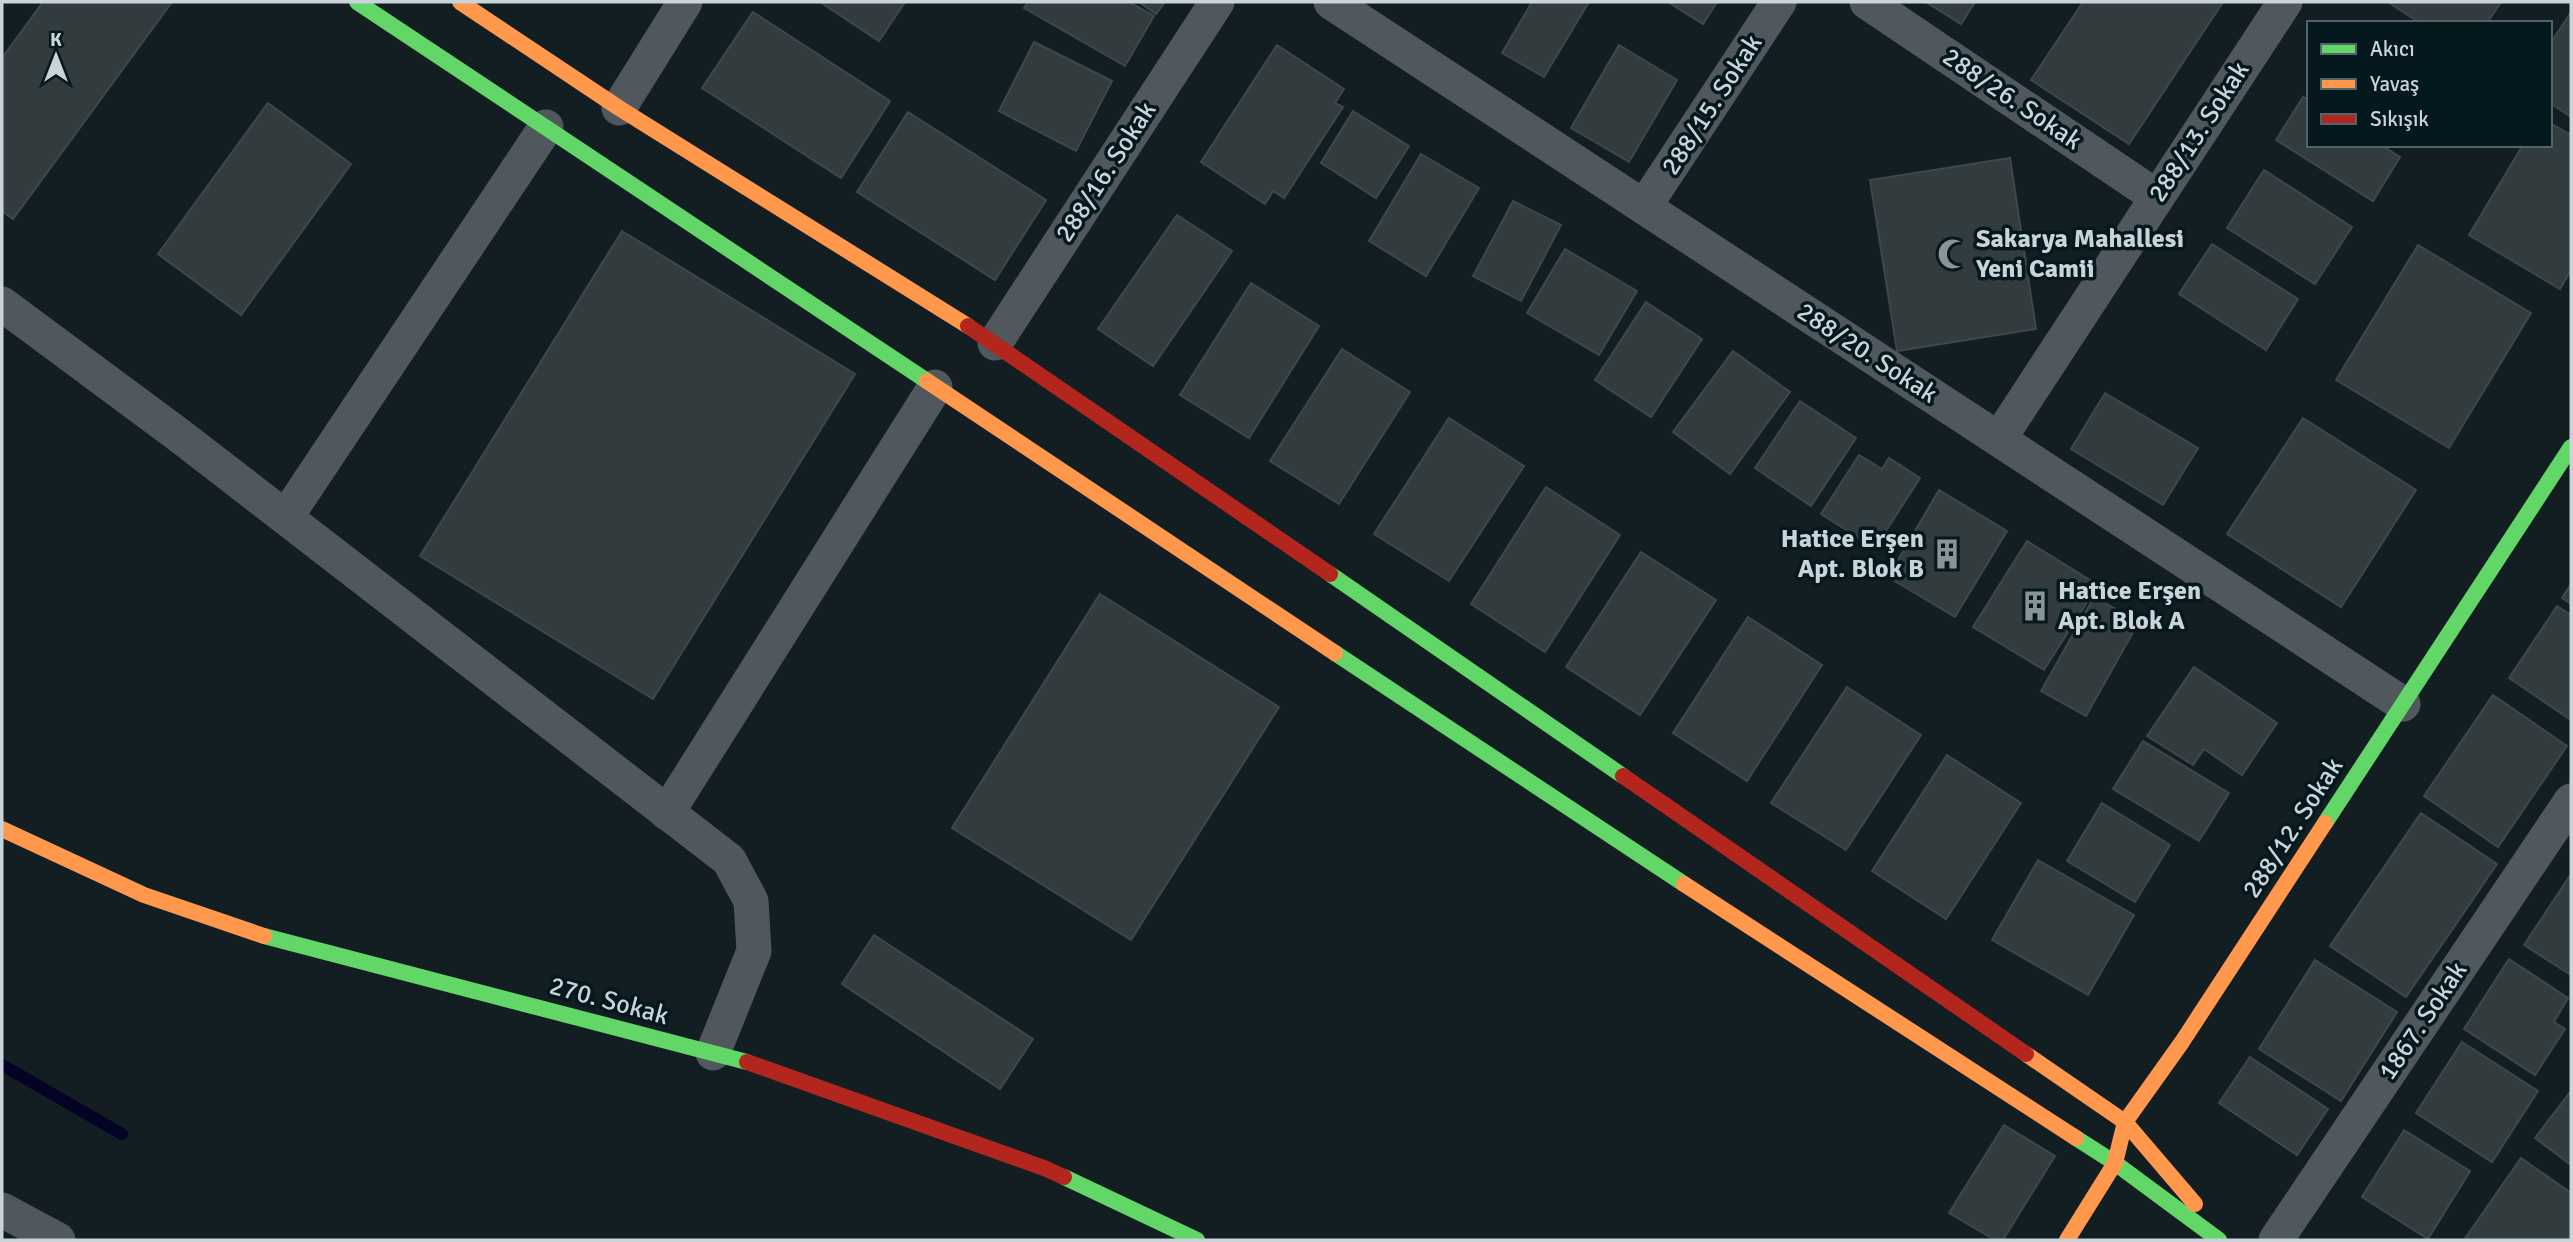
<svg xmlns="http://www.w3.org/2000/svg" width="2573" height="1242" viewBox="0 0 2573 1242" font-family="Signika,sans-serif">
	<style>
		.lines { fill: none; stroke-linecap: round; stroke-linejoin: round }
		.stream { stroke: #040326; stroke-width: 12 }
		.building { fill: #323b3d; stroke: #3e484a; stroke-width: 2 }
		.street { stroke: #50585e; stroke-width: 35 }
		.fast { stroke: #63d668; stroke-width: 16 }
		.slow { stroke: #ff974d; stroke-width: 16 }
		.jam { stroke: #b3261e; stroke-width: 16 }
		.labels { text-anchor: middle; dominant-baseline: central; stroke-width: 7; stroke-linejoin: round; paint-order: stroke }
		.street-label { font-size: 26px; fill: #c8d4d9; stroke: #04181e }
		.poi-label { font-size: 26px; font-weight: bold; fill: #c8d4d9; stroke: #04181e; text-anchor: start }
	</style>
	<rect width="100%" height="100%" fill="#131e22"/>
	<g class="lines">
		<polyline class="stream" points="2,1065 122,1134"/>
	</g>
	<g class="building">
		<polygon points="43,2 172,2 13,219 2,211 2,58"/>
		<polygon points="820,2 905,2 879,41"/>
		<polygon points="1028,2 1129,2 1154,16 1125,66 1024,8"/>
		<polygon points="1139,2 1165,2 1156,14"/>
		<polygon points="1532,2 1589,2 1544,77 1502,53"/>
		<polygon points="1668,2 1717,2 1703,24"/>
		<polygon points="1926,2 1975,2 1961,24"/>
		<polygon points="2083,2 2223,2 2129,144 2031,80"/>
		<polygon points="2388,2 2501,2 2487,23 2420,23"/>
		<polygon points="753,12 890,101 841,178 702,88"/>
		<polygon points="2571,12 2571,117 2550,103 2550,44"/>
		<polygon points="1034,42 1112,81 1076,151 999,111"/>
		<polygon points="1277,45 1344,89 1335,103 1343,107 1284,198 1273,191 1265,204 1201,162"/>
		<polygon points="1619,45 1677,80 1629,162 1571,128"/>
		<polygon points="2303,97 2309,100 2309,145 2381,145 2400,157 2373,201 2276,140"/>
		<polygon points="268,103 351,164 241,315 158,254"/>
		<polygon points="1353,111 1409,146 1376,198 1321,163"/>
		<polygon points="908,112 1046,200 995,280 857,192"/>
		<polygon points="2550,123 2571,135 2571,270 2560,289 2469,235 2523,145 2550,145"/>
		<polygon points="1421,154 1479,188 1426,276 1369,241"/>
		<polygon points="2010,158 2036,329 1897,351 1870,180"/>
		<polygon points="2264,170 2352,227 2315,284 2227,228"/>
		<polygon points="1513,201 1561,225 1521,301 1473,276"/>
		<polygon points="1177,215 1232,251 1153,366 1098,329"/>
		<polygon points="622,231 855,374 653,699 420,556"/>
		<polygon points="2212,244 2298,299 2266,350 2179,294"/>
		<polygon points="2418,245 2531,313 2449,448 2336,380"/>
		<polygon points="1565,249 1637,291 1599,355 1527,313"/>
		<polygon points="1251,283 1319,326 1249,438 1180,395"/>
		<polygon points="1646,302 1702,339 1651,417 1595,380"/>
		<polygon points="1342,349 1410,392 1339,504 1270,461"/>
		<polygon points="1733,351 1790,392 1730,474 1673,432"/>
		<polygon points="2105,393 2198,448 2163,505 2071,449"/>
		<polygon points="1800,401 1856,438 1811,506 1755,468"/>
		<polygon points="1449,418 1524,466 1449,581 1374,534"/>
		<polygon points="2303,418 2416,490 2341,607 2227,534"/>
		<polygon points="1859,455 1882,469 1889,458 1920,478 1875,548 1821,514"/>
		<polygon points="1546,487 1620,535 1545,652 1471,604"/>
		<polygon points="1939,490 2007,531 1955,617 1888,577"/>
		<polygon points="2027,541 2098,585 2044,670 1973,627"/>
		<polygon points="1641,552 1716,600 1640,715 1566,667"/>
		<polygon points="2571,584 2571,604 2562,598"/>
		<polygon points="1100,594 1279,707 1131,940 952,828"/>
		<polygon points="2094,597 2139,622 2086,716 2041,691"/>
		<polygon points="2557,606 2571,615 2571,720 2509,678"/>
		<polygon points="1748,617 1822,665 1747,781 1673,733"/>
		<polygon points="2194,667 2277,723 2242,775 2204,749 2193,765 2147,736"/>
		<polygon points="1847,687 1921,735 1846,850 1771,803"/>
		<polygon points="2493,695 2567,746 2498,847 2424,796"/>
		<polygon points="2143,741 2229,793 2199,841 2113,789"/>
		<polygon points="1947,755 2021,803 1946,919 1872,871"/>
		<polygon points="2102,803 2170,845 2135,902 2067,861"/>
		<polygon points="2421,813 2497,864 2406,997 2330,946"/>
		<polygon points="2038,860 2134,915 2088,995 1992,940"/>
		<polygon points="2571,874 2571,975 2524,945"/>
		<polygon points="874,935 1033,1039 1000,1089 842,984"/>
		<polygon points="2509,959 2568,998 2554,1022 2565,1029 2535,1075 2464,1029"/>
		<polygon points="2315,960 2397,1012 2341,1101 2259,1049"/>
		<polygon points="2462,1042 2538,1091 2492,1162 2416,1113"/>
		<polygon points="2250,1057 2328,1109 2297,1155 2219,1103"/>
		<polygon points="2571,1091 2571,1165 2535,1138"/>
		<polygon points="2004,1125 2055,1156 2003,1240 1995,1240 1949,1213"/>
		<polygon points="2404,1130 2470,1171 2428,1239 2362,1197"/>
		<polygon points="2521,1158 2571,1193 2571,1234 2567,1240 2464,1240"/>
	</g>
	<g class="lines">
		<g class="street">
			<polyline points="1331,2 2403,704"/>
			<polyline points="1867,2 2157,197"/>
			<polyline points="619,108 685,2"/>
			<polyline points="1644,207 1779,2"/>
			<polyline points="2,304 180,436 729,860 751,901 754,951 713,1053"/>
			<polyline points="995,343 1217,2"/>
			<polyline points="1999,439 2285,2"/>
			<polyline points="286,517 546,127"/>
			<polyline points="667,813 935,387"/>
			<polyline points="2,1210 58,1240"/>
			<polyline points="2276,1240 2571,801"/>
		</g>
		<g class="fast">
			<polyline points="357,2 927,381"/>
			<polyline points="1330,574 1623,776"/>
			<polyline points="1335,653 1684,884"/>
			<polyline points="2325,823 2571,447"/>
			<polyline points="264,936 747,1062"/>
			<polyline points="2076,1138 2115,1163 2219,1240"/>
			<polyline points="1064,1177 1197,1240"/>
		</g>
		<g class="slow">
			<polyline points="460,2 619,108 968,326"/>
			<polyline points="927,381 1335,653"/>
			<polyline points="2,829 144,895 264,936"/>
			<polyline points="1684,884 2076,1138"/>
			<polyline points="2026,1054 2125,1122 2195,1204"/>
			<polyline points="2067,1240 2115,1163 2125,1122 2182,1042 2325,823"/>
		</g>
		<g class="jam">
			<polyline points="968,326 1330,574"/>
			<polyline points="1623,776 2026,1054"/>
			<polyline points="747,1062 1044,1168 1064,1177"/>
		</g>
	</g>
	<defs>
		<g id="mosque-bare" transform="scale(2.415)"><path d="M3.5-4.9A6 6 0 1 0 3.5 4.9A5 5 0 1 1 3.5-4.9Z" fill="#899499" stroke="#04181e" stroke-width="2.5" paint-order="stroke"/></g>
		<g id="building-bare" transform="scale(2.415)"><path d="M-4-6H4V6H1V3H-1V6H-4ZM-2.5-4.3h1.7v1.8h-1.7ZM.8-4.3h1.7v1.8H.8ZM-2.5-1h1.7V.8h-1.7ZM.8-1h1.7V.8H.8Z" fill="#899499" stroke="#04181e" stroke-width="2.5" paint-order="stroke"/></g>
	</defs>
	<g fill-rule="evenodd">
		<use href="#mosque-bare" x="1953" y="254"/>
		<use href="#building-bare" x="1947" y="554"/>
		<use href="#building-bare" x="2035" y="606"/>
	</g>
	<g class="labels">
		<g class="street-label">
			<text transform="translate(2012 99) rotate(34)">288/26. Sokak</text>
			<text transform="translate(1712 105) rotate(-57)">288/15. Sokak</text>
			<text transform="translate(2199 132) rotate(-57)">288/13. Sokak</text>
			<text transform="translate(1106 172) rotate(-57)">288/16. Sokak</text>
			<text transform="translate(1867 353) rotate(33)">288/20. Sokak</text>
			<text transform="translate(2293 828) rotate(-57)">288/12. Sokak</text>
			<text transform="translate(609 1001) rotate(15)">270. Sokak</text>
			<text transform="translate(2423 1021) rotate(-56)">1867. Sokak</text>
		</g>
		<g class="poi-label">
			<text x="1976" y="239">Sakarya Mahallesi<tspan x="1976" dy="30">Yeni Camii</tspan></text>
			<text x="1924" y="539" text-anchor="end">Hatice Erşen<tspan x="1924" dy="30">Apt. Blok B</tspan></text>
			<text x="2058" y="591">Hatice Erşen<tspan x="2058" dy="30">Apt. Blok A</tspan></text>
		</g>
	</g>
	<rect width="2573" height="1242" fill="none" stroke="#c8d4d9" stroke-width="7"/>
	<rect x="2307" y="21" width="245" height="126" fill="#04181e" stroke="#526369" stroke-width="2"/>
	<rect x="2321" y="44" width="35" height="10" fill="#63d668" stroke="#526369" stroke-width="2"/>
	<text x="2370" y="56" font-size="21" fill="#c8d4d9">Akıcı</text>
	<rect x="2321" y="79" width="35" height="10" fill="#ff974d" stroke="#526369" stroke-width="2"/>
	<text x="2370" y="91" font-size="21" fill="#c8d4d9">Yavaş</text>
	<rect x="2321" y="114" width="35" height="10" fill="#b3261e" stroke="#526369" stroke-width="2"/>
	<text x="2370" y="126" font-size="21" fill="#c8d4d9">Sıkışık</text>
	<g transform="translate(56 56)" stroke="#04181e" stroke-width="5" paint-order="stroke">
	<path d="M0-5L12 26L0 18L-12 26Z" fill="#c8d4d9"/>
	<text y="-10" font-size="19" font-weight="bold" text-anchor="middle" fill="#c8d4d9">K</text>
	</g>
</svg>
